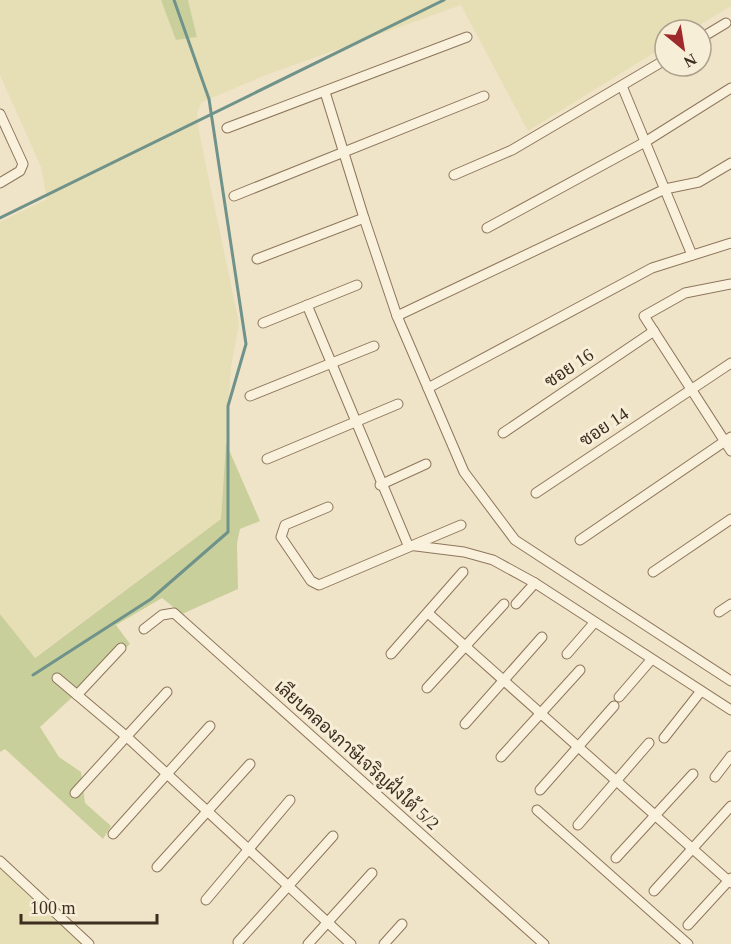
<svg xmlns="http://www.w3.org/2000/svg" width="731" height="944" viewBox="0 0 731 944" font-family="'Times New Roman',Sarabun,serif">
	<style>
		.farmland { fill: #e6deb5 }
		.green { fill: #c9cf9b }
		.lines { fill: none; stroke-linecap: round; stroke-linejoin: round }
		.stream { stroke: #6f938a; stroke-width: 3 }
		.minor-casing { stroke: #8d765c; stroke-width: 11 }
		.minor { stroke: #faf1dc; stroke-width: 9 }
		.labels { text-anchor: middle; dominant-baseline: central; stroke-width: 6; stroke-linejoin: round; paint-order: stroke }
		.street-label { font-size: 18px; fill: #3d2e20; stroke: #f7eed8 }
	</style>
	<rect width="100%" height="100%" fill="#f0e4c8"/>
	<g class="farmland">
		<polygon points="0,0 161,0 177,40 197,36 188,0 731,0 731,6 691,30 665,30 665,46 528,131 461,5 266,75 202,102 197,113 199,132 239,323 231,367 221,519 34,658 0,614 0,222 47,199 41,167 0,75"/>
		<polygon points="0,867 83,944 0,944"/>
	</g>
	<g class="green">
		<polygon points="161,0 188,0 197,37 176,40"/>
		<polygon points="226,443 260,521 240,529 237,543 238,589 182,614 162,598 116,625 130,644 40,727 59,757 81,772 85,803 111,826 103,839 5,749 0,752 0,614 35,658 221,519"/>
	</g>
	<g class="lines">
		<g class="stream">
			<polyline points="0,218 444,0"/>
			<polyline points="33,675 151,599 228,532 228,406 246,344 209,99 174,0"/>
		</g>
		<g class="minor-casing">
			<g id="minor">
				<polyline points="701,38 726,23"/>
				<polyline points="622,86 692,255"/>
				<polyline points="325,92 364,218 397,316 464,472 515,540 731,681"/>
				<polyline points="0,114 23,164 20,171 0,183"/>
				<polyline points="227,128 467,37"/>
				<polyline points="454,175 512,150 665,60"/>
				<polyline points="234,196 484,96"/>
				<polyline points="487,228 645,142 731,88"/>
				<polyline points="257,259 364,218"/>
				<polyline points="731,284 685,293 644,316 731,451"/>
				<polyline points="307,305 408,545 464,552 493,560 535,583 731,710"/>
				<polyline points="397,316 665,189 699,182 731,163"/>
				<polyline points="263,323 357,285"/>
				<polyline points="428,388 652,268 731,243"/>
				<polyline points="250,396 374,346"/>
				<polyline points="503,433 654,331"/>
				<polyline points="267,459 398,404"/>
				<polyline points="380,485 426,464"/>
				<polyline points="536,493 731,363"/>
				<polyline points="328,507 285,525 281,537 311,581 319,585 461,525"/>
				<polyline points="580,540 731,437"/>
				<polyline points="653,572 731,519"/>
				<polyline points="516,604 535,583"/>
				<polyline points="719,612 731,604"/>
				<polyline points="428,613 731,883"/>
				<polyline points="144,629 162,615 174,613 544,944"/>
				<polyline points="391,654 463,572"/>
				<polyline points="567,654 594,623"/>
				<polyline points="57,678 127,737 351,944"/>
				<polyline points="427,688 504,604"/>
				<polyline points="77,695 121,648"/>
				<polyline points="619,697 651,660"/>
				<polyline points="465,724 542,637"/>
				<polyline points="664,738 701,691"/>
				<polyline points="501,757 580,670"/>
				<polyline points="715,777 731,756"/>
				<polyline points="540,790 614,706"/>
				<polyline points="75,793 167,692"/>
				<polyline points="537,810 688,944"/>
				<polyline points="578,825 649,743"/>
				<polyline points="113,834 210,726"/>
				<polyline points="616,858 693,774"/>
				<polyline points="0,861 89,944"/>
				<polyline points="157,867 250,764"/>
				<polyline points="654,891 731,806"/>
				<polyline points="206,900 290,800"/>
				<polyline points="688,925 731,878"/>
				<polyline points="238,942 333,836"/>
				<polyline points="308,944 372,873"/>
				<polyline points="384,944 402,924"/>
			</g>
		</g>
		<use href="#minor" class="minor"/>
	</g>
	<g class="labels">
		<g class="street-label">
			<text transform="translate(569 368) rotate(-34)">ซอย 16</text>
			<text transform="translate(604 427) rotate(-34)">ซอย 14</text>
			<text transform="translate(357 755) rotate(42)">เลียบคลองภาษีเจริญฝั่งใต้ 5/2</text>
		</g>
	</g>
	<g transform="translate(683 48) rotate(150)"><circle r="28" fill="#f7eed8" stroke="#ada18e" stroke-width="1.5"/>
	<path d="M0-4.5L10 22L0 15L-10 22Z" fill="#9e2a2b"/>
	<text y="-9" font-size="16" font-weight="bold" text-anchor="middle" fill="#3d2e20">N</text>
	</g>
	<path d="M21 914v9h136v-9" fill="none" stroke="#3d2e20" stroke-width="3"/>
	<text x="30" y="914" font-size="18" fill="#3d2e20" stroke="#f7eed8" stroke-width="4.5" paint-order="stroke">100 m</text>
</svg>
